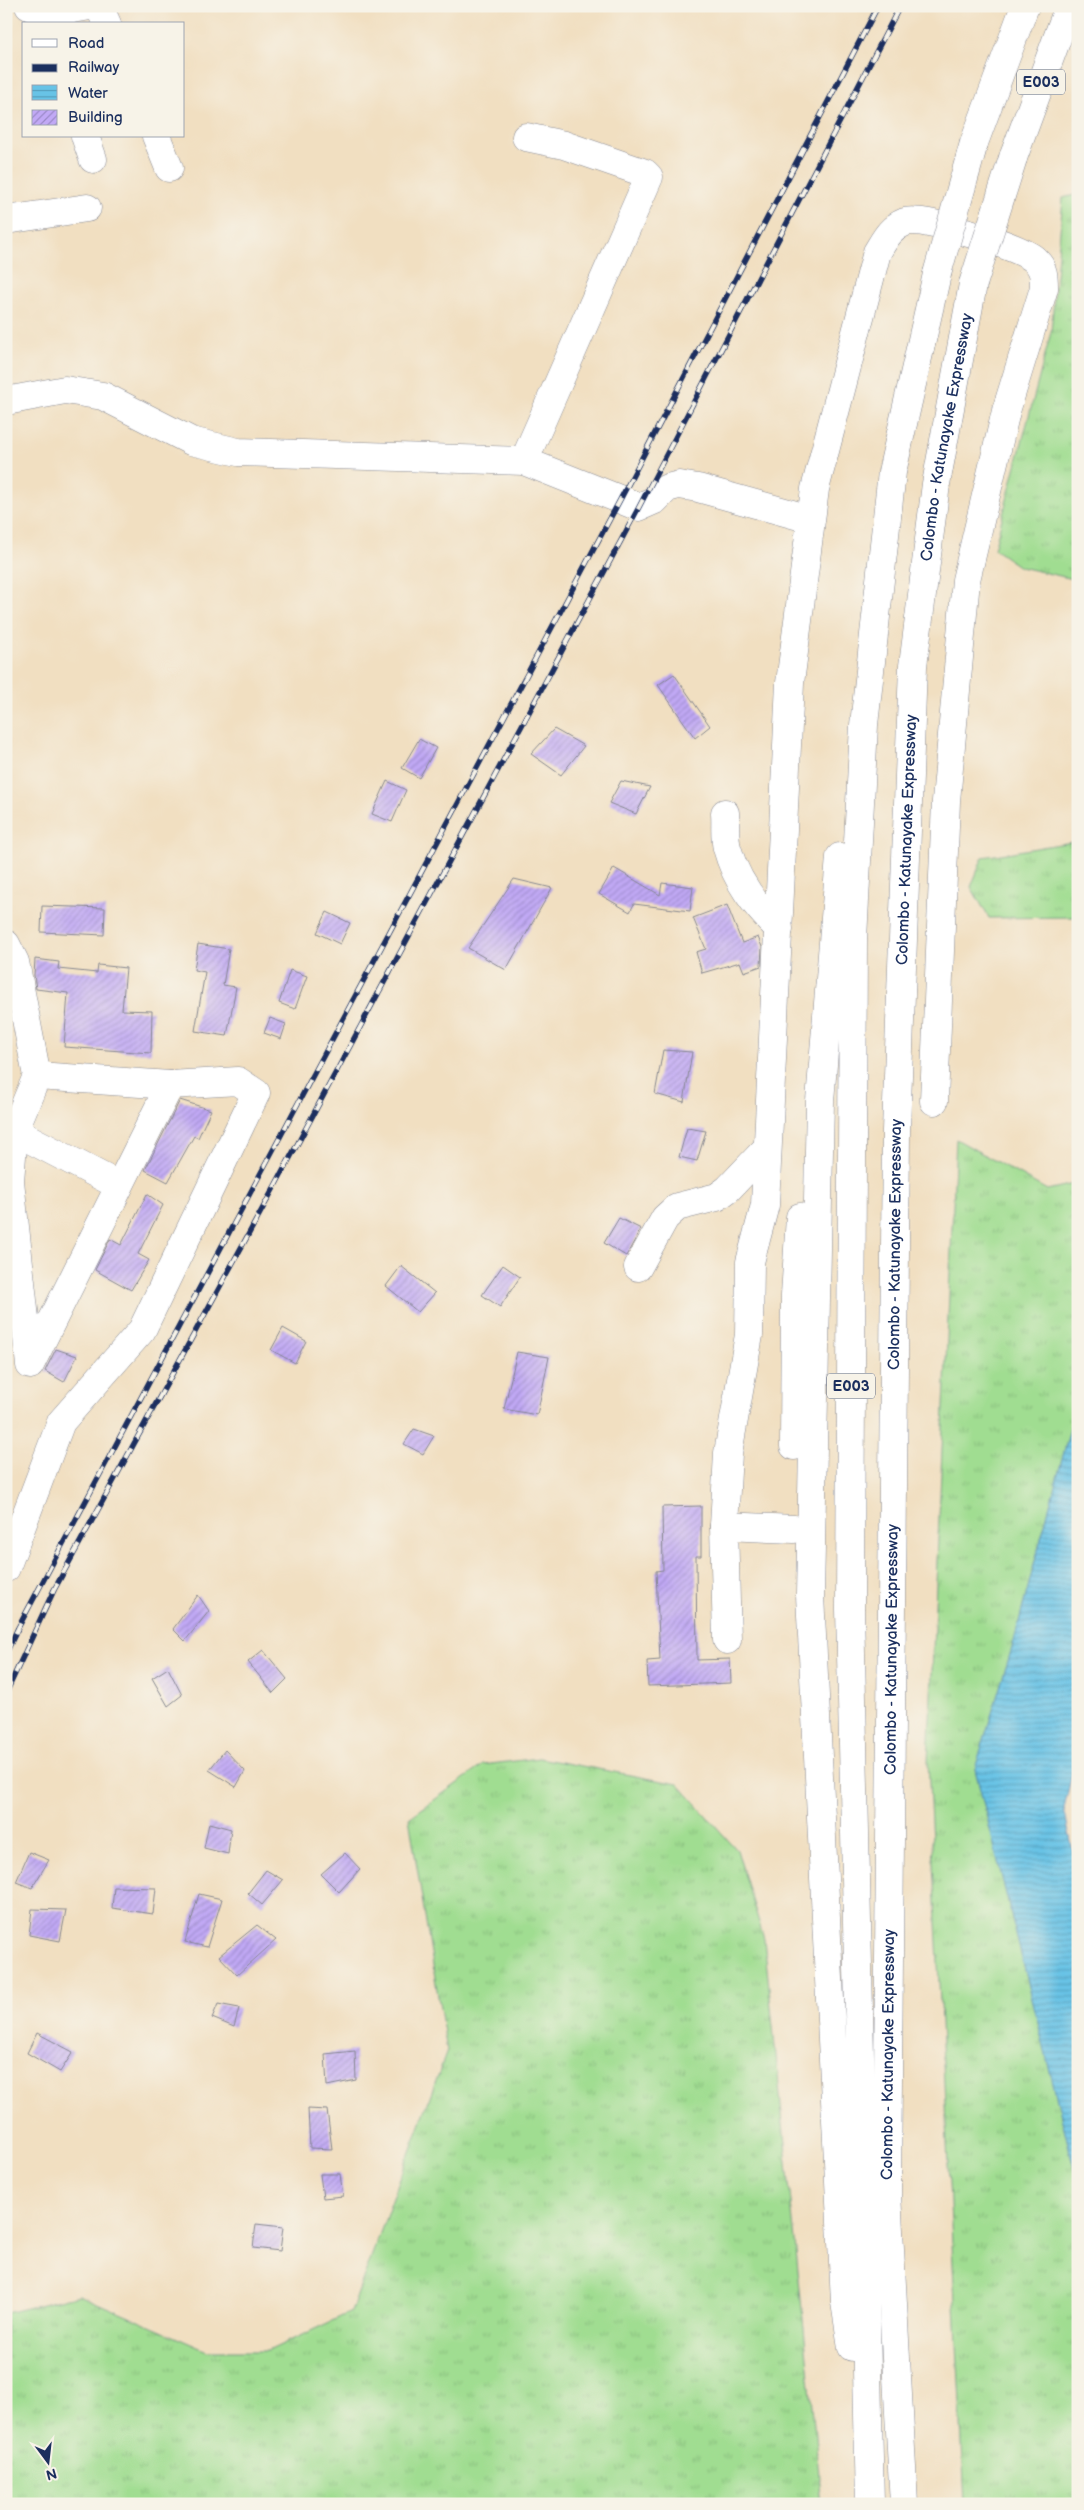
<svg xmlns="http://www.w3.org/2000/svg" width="1084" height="2510" viewBox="0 0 1084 2510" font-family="'Balsamiq Sans',sans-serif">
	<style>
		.grass { fill: url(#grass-tufts); stroke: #5e8678 }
		.water { fill: url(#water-rules); stroke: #4279a2 }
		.building { fill: url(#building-hatch) }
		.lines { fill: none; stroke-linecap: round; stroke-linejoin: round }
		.minor-casing { stroke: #868790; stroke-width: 29 }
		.highway-casing { stroke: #868790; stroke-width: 29 }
		.minor { stroke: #fff; stroke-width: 28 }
		.highway { stroke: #fff; stroke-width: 28 }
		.rail-casing { stroke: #1b2f5e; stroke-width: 5.5 }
		.rail { stroke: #f7f3e8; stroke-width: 4; stroke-dasharray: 11; stroke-linecap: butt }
		.highway-bridge-casing { stroke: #868790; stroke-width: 29; stroke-linecap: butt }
		.highway-bridge { stroke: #fff; stroke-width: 28 }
		.labels { text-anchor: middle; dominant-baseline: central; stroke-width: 4; stroke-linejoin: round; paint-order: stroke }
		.shield { fill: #f7f3e8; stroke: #5d6a87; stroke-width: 1 }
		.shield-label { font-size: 15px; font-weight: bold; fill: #1b2f5e }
		.street-label { font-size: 16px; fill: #1b2f5e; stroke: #f7f3e8 }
	</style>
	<defs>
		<pattern id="grass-tufts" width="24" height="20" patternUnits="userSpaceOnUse" patternTransform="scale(1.25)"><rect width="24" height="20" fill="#a0dd91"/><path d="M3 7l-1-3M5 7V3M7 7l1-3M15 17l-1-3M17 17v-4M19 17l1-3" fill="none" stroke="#89be7f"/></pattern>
		<pattern id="water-rules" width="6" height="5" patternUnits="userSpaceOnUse" patternTransform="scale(1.25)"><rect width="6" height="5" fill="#68c3e6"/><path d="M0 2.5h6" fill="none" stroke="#559fbe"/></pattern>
		<pattern id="building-hatch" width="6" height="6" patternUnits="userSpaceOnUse" patternTransform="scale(1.25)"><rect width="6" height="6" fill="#c1a9f5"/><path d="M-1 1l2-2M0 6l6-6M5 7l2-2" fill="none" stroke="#9c8aca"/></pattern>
	</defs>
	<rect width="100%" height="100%" fill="#f7f3e8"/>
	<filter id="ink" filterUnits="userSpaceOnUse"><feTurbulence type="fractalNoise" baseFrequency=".02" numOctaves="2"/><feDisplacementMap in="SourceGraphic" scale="10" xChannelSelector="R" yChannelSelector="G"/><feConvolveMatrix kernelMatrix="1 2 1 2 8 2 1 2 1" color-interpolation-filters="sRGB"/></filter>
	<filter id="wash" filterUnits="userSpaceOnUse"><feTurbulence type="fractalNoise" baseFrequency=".0096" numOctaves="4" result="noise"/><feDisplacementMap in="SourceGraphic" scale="20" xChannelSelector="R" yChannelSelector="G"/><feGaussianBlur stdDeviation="1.12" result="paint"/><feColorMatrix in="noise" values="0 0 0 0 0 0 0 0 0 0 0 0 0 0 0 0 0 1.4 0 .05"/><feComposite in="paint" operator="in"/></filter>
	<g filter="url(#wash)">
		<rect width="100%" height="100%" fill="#f1dfc1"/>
		<g class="grass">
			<polygon points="1078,194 1078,580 1020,567 994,549 1051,332 1063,198"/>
			<polygon points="1078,841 1078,917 989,918 971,887 983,857"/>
			<polygon points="956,1139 1047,1190 1078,1183 1078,1399 1012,1648 975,1769 1078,2184 1078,2495 1074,2504 965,2504 928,1762"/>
			<polygon points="539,1758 678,1784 737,1850 764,1939 822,2504 6,2504 6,2313 79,2295 207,2351 268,2351 351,2312 447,2051 409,1818 483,1765"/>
		</g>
		<polygon class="water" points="1078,1399 1078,1747 1064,1809 1078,1875 1078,2184 975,1769 1012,1648"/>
		<g id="blocks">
			<g class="building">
				<polygon points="674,674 710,726 695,738 658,685"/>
				<polygon points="554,729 584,746 561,775 531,754"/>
				<polygon points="419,739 436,748 419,778 402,768"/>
				<polygon points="387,781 406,790 392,822 372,814"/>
				<polygon points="621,781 650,787 636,814 609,803"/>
				<polygon points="614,868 660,895 662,883 693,887 690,911 634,904 630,912 599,894"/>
				<polygon points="514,879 552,888 506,970 468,948"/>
				<polygon points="727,905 742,943 758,937 762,947 761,966 744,972 740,962 702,973 696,952 706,949 693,918"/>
				<polygon points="42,906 105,908 104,935 41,932"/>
				<polygon points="327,912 350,923 340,944 317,933"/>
				<polygon points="198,944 229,949 223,985 236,987 227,1036 195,1031 205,972 194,970"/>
				<polygon points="35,959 59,962 58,969 97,973 98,965 126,968 122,1010 152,1011 151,1053 64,1047 68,993 36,989 34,975"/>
				<polygon points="290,970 307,976 295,1009 279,1003"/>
				<polygon points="270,1018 286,1024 281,1039 264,1033"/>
				<polygon points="663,1050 692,1052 684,1102 655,1094"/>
				<polygon points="180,1100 211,1110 198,1138 194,1136 168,1182 145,1170"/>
				<polygon points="687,1128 706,1131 697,1161 679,1157"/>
				<polygon points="147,1194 163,1205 138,1254 149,1260 131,1290 95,1270 110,1239 121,1245"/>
				<polygon points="619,1218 641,1229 626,1256 604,1243"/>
				<polygon points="503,1265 520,1277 500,1307 482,1295"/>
				<polygon points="401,1266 435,1293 418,1312 386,1286"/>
				<polygon points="283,1328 306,1341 295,1363 271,1350"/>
				<polygon points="56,1349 77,1356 64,1382 45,1371"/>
				<polygon points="517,1352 549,1357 537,1415 504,1409"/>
				<polygon points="414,1429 434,1436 423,1454 404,1444"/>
				<polygon points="701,1506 701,1556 696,1556 697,1660 730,1659 731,1683 648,1686 647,1661 660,1660 656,1571 663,1570 662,1507"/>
				<polygon points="198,1595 209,1611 185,1641 173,1629"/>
				<polygon points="263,1650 287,1679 273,1693 248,1662"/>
				<polygon points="168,1668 182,1695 168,1706 152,1678"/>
				<polygon points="225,1750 245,1771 236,1787 209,1770"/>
				<polygon points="209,1823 231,1829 228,1854 204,1848"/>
				<polygon points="29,1852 49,1860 32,1888 16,1882"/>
				<polygon points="345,1853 360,1869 339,1892 321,1874"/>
				<polygon points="266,1870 283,1880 262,1905 248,1893"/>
				<polygon points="114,1887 156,1888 153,1914 112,1908"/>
				<polygon points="199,1894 222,1899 207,1947 185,1942"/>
				<polygon points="32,1909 66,1910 60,1941 29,1935"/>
				<polygon points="257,1925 276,1940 237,1975 219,1956"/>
				<polygon points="218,2004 239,2008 234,2027 212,2018"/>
				<polygon points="37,2033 73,2052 60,2072 27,2053"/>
				<polygon points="355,2051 356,2080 327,2086 325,2054"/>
				<polygon points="308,2109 327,2110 332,2149 310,2148"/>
				<polygon points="320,2174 340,2174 343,2196 323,2198"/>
				<polygon points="256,2224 283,2227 280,2251 253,2248"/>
			</g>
		</g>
	</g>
	<g filter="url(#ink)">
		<use href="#blocks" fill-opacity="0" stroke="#868790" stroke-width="1"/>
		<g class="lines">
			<g class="minor-casing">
				<g id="minor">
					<polyline points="29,6 44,14 90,6"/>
					<polyline points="99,6 107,24"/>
					<polyline points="85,136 93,159"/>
					<polyline points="156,136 169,168"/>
					<polyline points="6,220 87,208"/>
					<polyline points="6,401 65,390 103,396 191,441 238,452 524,461 639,507 655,500 667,488 679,485 698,488 810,519"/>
					<polyline points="524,461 649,177 645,173 564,145 526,137"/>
					<path d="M725,813C726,824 724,837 727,848C736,881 755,906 779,929"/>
					<polyline points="6,944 15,962 37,1076 14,1131 10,1181 30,1365 170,1085"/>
					<polyline points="14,1131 118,1185"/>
					<polyline points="638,1267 665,1218 677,1207 717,1197 728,1189 767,1148"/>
					<polyline points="724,1526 794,1529"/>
					<polyline points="6,1568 61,1422 142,1330 256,1093 238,1081 170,1085 37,1076"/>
					<path d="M727,1640L724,1526L728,1453L749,1335L750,1262L765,1205L790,683L815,489L877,252C885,239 890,228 905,222C920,215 1022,247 1035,260C1044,268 1044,277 1044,288L1006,411L966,580L946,801L934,1101"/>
				</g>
			</g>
			<g class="highway-casing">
				<g id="highway">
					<polyline points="974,143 1025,6"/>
					<polyline points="1013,158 1069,6"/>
					<polyline points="840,857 820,1101 810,1595 845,2302 852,2347"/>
					<polyline points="794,1446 795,1296 800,1217"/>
					<polyline points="870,2504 850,1609 853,939 864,725 892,472 937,274"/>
					<path id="s1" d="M904,2504L887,2194L896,1131L913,666L936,484L973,284"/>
				</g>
			</g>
			<use href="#minor" class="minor"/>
			<use href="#highway" class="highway"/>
			<g class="rail-casing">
				<g id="rail">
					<polyline points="6,1653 18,1628 621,498 878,6"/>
					<polyline points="6,1693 54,1590 276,1184 639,507 900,6"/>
				</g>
			</g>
			<use href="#rail" class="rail"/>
			<g class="highway-bridge-casing">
				<g id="highway-bridge">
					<polyline points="937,274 974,143"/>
					<polyline points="973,284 1013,158"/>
				</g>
			</g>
			<use href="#highway-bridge" class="highway-bridge"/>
		</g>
	</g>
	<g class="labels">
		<g class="shield">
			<rect x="1017" y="69.5" width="48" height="25" rx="4"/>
			<rect x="827" y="1373.5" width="48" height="25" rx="4"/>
		</g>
		<g class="shield-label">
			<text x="1041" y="82">E003</text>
			<text x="851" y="1386">E003</text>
		</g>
		<g class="street-label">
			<text stroke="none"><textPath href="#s1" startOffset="2070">Colombo - Katunayake Expressway</textPath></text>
			<text stroke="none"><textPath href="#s1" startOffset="1665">Colombo - Katunayake Expressway</textPath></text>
			<text stroke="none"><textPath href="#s1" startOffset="1260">Colombo - Katunayake Expressway</textPath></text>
			<text stroke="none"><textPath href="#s1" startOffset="855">Colombo - Katunayake Expressway</textPath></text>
			<text stroke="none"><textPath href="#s1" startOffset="450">Colombo - Katunayake Expressway</textPath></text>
		</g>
	</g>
	<rect width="1084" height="2510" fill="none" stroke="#f7f3e8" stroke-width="25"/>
	<rect x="22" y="22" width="162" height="115" fill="#f7f3e8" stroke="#9fa5b1"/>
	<rect x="32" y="39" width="25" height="8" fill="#ffffff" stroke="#9fa5b1"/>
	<text x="68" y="48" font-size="15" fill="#1b2f5e">Road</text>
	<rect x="32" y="64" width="25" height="8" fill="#1b2f5e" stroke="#9fa5b1"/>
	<text x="68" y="72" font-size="15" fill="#1b2f5e">Railway</text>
	<rect x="32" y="85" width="25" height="15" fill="url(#water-rules)" stroke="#9fa5b1"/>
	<text x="68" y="98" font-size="15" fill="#1b2f5e">Water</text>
	<rect x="32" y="110" width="25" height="15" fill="url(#building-hatch)" stroke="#9fa5b1"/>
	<text x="68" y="122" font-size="15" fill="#1b2f5e">Building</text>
	<g transform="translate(48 2462) rotate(165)" stroke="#f7f3e8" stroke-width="4" paint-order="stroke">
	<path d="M0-4L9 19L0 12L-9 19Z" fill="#1b2f5e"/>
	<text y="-8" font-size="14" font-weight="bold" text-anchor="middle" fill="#1b2f5e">N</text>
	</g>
</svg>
